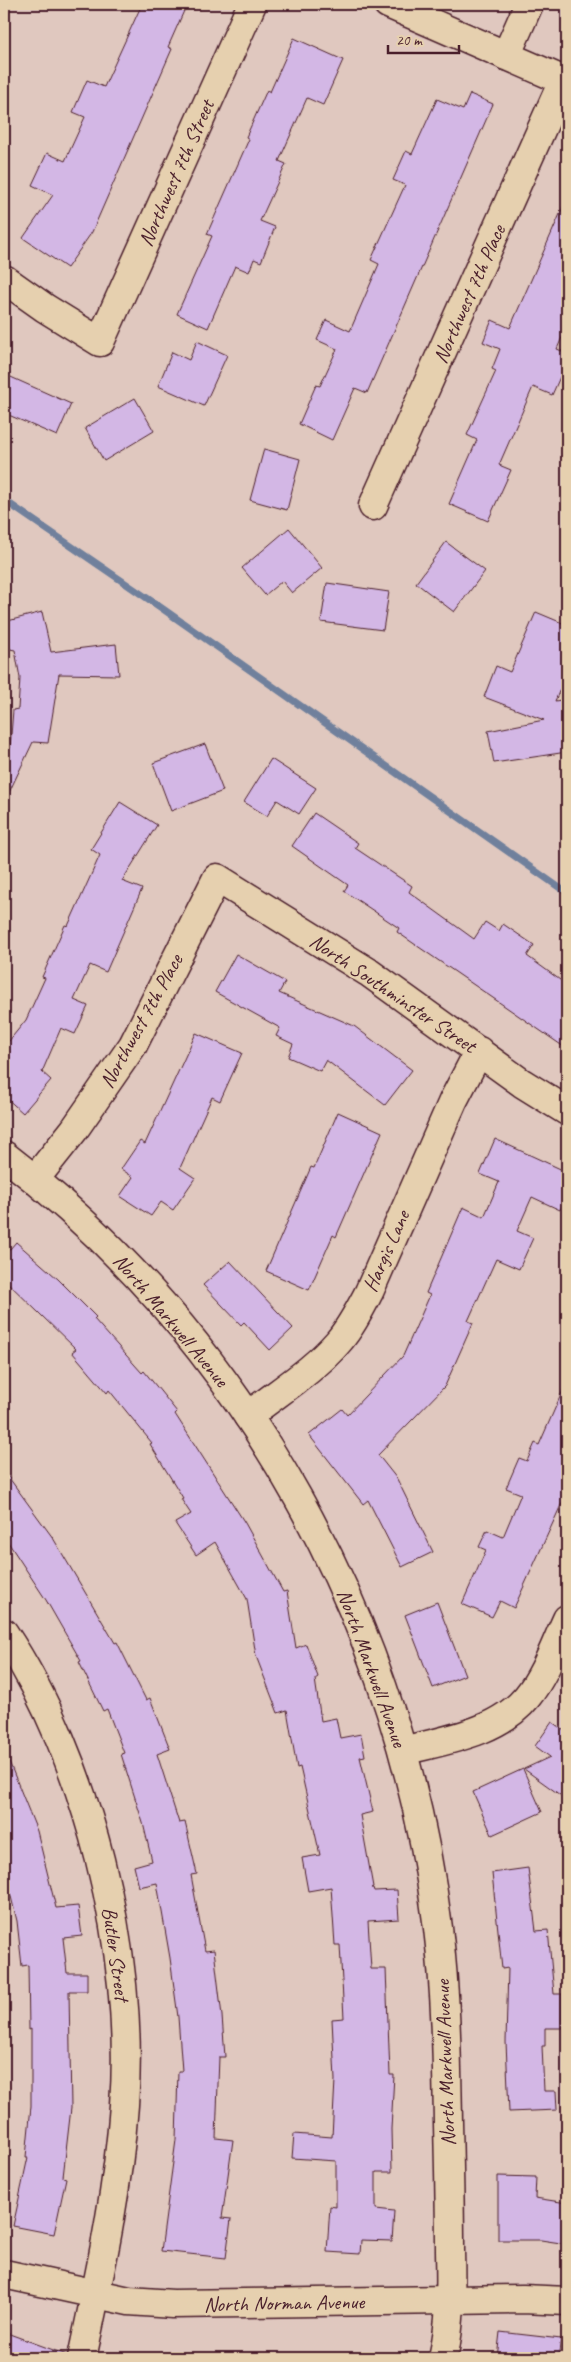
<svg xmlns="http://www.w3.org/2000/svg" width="571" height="2362" viewBox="0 0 571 2362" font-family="Caveat,sans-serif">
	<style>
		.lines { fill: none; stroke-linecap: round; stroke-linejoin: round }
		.stream { stroke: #6f809c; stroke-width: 7 }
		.building { fill: #d3b7e5; stroke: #4a1f2b }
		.minor-casing { stroke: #4a1f2b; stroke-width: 31 }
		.major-casing { stroke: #4a1f2b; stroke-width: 31 }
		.minor { stroke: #e6d0af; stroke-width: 28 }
		.major { stroke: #e6d0af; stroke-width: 28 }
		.labels { text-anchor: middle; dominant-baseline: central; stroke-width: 4.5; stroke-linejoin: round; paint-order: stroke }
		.street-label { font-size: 21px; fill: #4a1f2b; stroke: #e6d0af }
	</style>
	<rect width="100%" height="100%" fill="#e0c8bf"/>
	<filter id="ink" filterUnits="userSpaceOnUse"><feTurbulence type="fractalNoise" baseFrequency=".02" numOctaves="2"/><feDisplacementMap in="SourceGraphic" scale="10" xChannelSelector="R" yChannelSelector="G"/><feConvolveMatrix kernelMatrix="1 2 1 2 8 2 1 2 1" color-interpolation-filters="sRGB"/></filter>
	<g filter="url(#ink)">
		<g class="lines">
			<polyline class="stream" points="4,500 163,609 567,893"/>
		</g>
		<g class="building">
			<polygon points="142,4 187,4 168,47 172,49 92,232 67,268 23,238 53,195 32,185 47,153 65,161 85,117 73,112 87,80 104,87"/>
			<polygon points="294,38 343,60 323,105 307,98 279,161 286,164 260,221 275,227 261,262 254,259 249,272 235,266 208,328 177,314 212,236 207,234 249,139 246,137 267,90 270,92"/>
			<polygon points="470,94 493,104 367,393 355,388 332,440 299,424 316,385 320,386 337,349 317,340 326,320 350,331 379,264 371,260 405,185 393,180 406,151 412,154 437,99 463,110"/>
			<polygon points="567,198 567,326 557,349 567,353 567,361 552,395 533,387 499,465 511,470 488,521 449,504 477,440 467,435 496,371 492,369 500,349 483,342 492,320 510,328"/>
			<polygon points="197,341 227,355 204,406 158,386 172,352 189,360"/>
			<polygon points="4,374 71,404 57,436 4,413"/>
			<polygon points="135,398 154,431 104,461 85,428"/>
			<polygon points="264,449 300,459 287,510 250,500"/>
			<polygon points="289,528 322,568 292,593 282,581 265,595 242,568"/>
			<polygon points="446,542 485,571 454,612 416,583"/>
			<polygon points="327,583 389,592 383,630 321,622"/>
			<polygon points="42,612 51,652 116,644 119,675 59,674 48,743 33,742 4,803 4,745 10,748 13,710 18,709 20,678 15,650 10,649 4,622"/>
			<polygon points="536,612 567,625 567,673 555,701 567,699 567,752 494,763 488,731 544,720 484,697 496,666 510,672"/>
			<polygon points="205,744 223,791 171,811 153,763"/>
			<polygon points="271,759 316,788 299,814 277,800 267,816 244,802"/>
			<polygon points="120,802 157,825 122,881 142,889 106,972 90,965 74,1000 88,1006 75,1034 61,1028 42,1072 51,1080 23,1113 4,1096 4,1047 26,1020 45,978 42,977 65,925 68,926 100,855 91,849"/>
			<polygon points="314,813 358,843 355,848 412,886 409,892 474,939 485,922 499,931 503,924 534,945 527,956 567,985 567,1049 397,932 399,928 344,891 348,885 292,846"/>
			<polygon points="236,954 285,982 279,993 354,1026 412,1070 385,1105 326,1060 320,1071 288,1057 293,1044 276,1036 280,1028 215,992"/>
			<polygon points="196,1033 242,1053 220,1101 212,1097 180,1168 195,1178 173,1210 161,1202 151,1216 120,1196 133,1177 121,1169 140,1141 145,1144"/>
			<polygon points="338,1112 382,1132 336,1237 333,1235 309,1290 266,1271 311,1167 314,1168"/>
			<polygon points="495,1139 567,1172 567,1195 560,1210 532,1197 517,1231 533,1238 519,1269 496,1259 468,1321 473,1323 445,1386 378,1455 397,1479 433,1552 402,1567 368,1500 363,1504 309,1435 342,1409 347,1415 403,1356 430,1295 426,1293 463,1207 484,1217 499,1182 480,1174"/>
			<polygon points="16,1242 58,1279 96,1317 94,1319 142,1373 144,1371 177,1412 175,1414 245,1523 283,1592 287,1591 296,1648 306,1644 318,1677 315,1679 321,1721 336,1718 340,1738 361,1734 365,1756 360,1757 373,1812 360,1815 373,1887 371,1888 373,1888 374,1891 397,1890 399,1919 368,1921 371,1969 386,1969 390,2075 394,2075 391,2129 392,2172 376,2172 376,2209 394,2211 392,2241 361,2240 360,2254 327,2252 330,2206 336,2207 336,2161 292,2158 294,2134 332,2137 335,2080 332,2019 344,2018 340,1945 335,1945 331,1887 308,1891 302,1858 320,1855 300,1767 297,1768 287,1710 278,1713 256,1656 247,1599 215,1542 196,1555 175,1523 191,1514 181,1499 183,1498 150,1444 152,1443 109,1390 107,1393 72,1352 76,1349 4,1279 4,1256"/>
			<polygon points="230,1261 293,1328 270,1350 244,1322 241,1325 203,1285"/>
			<polygon points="567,1381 567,1492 514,1608 500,1601 492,1617 462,1604 486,1550 479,1547 487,1530 503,1537 521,1494 506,1488 519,1458 527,1461 535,1443 539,1445"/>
			<polygon points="4,1471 53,1538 115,1643 117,1642 146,1700 150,1698 170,1749 157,1754 179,1823 185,1822 197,1874 191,1875 205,1951 214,1950 222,2016 225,2057 219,2057 216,2138 233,2140 222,2218 231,2219 226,2258 161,2251 176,2140 178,2071 182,2071 178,2017 170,1958 157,1883 139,1887 134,1866 152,1861 143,1823 121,1754 124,1753 107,1709 103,1711 79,1662 81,1661 46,1600 4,1536"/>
			<polygon points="437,1602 465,1675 433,1688 405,1615"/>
			<polygon points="552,1722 567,1733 567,1800 524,1769 550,1757 535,1746"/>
			<polygon points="4,1749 37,1831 56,1908 78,1906 82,1936 63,1938 67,1973 87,1973 87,1991 69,1991 71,2108 63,2177 66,2178 54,2234 13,2226 28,2157 26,2157 31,2106 31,2029 29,2030 28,1965 22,1966 17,1921 4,1868"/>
			<polygon points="523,1769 542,1812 492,1835 473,1792"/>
			<polygon points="528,1868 536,1931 548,1930 554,1994 562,1994 562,2028 545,2028 545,2046 542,2046 544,2091 556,2091 557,2110 509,2112 506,2042 508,1968 502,1969 492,1873"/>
			<polygon points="498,2176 536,2177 535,2198 567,2203 567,2244 541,2240 498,2240"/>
			<polygon points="4,2332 67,2355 67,2358 4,2358"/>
			<polygon points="500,2332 561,2339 558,2358 497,2358"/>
		</g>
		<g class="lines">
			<g class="minor-casing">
				<g id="minor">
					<polyline points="506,56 529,4"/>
					<polyline points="4,279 45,308 100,342 252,4"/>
					<polyline points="373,506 563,81"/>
					<path d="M4,1155C247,1342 400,1624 438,1928C446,1993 447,2058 448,2123C449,2166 450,2208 450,2251C451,2288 451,2323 443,2358"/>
					<polyline points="35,1179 74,1130 133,1045 217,878 368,972 522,1083 567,1111"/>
					<path d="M248,1416C278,1392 313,1371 338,1342C351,1327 360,1309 369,1292L453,1101L479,1051"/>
					<path d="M4,1633C88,1759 136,1955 124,2105C118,2192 100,2273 82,2358"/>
					<path d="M403,1751C445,1740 498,1733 527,1697C545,1675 555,1645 567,1619"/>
					<polyline points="4,2274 129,2301 173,2304 523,2299 567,2301"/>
				</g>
			</g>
			<g class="major-casing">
				<polyline id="major" points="388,4 567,82"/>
			</g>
			<use href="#minor" class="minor"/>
			<use href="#major" class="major"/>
		</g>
	</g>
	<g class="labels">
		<g class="street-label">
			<text transform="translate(176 173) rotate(-66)">Northwest 7th Street</text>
			<text transform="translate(469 294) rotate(-66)">Northwest 7th Place</text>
			<text transform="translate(393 993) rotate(34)">North Southminster Street</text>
			<text transform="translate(141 1021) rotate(-61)">Northwest 7th Place</text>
			<text transform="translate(386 1251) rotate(-66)">Hargis Lane</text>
			<text transform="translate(171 1320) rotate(50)">North Markwell Avenue</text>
			<text transform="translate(372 1668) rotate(70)">North Markwell Avenue</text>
			<text transform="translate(116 1954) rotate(82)">Butler Street</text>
			<text transform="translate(445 2063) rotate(-92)">North Markwell Avenue</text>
			<text transform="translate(284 2303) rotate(-1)">North Norman Avenue</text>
		</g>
	</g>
	<rect width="571" height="2362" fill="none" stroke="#e6d0af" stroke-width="20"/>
	<rect x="10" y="10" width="551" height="2342" fill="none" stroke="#4a1f2b" stroke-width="2" filter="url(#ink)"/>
	<path d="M388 45v8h71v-8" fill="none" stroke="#4a1f2b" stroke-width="2.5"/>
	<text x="396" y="45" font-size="15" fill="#4a1f2b" stroke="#e6d0af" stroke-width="4" paint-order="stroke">20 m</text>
</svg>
